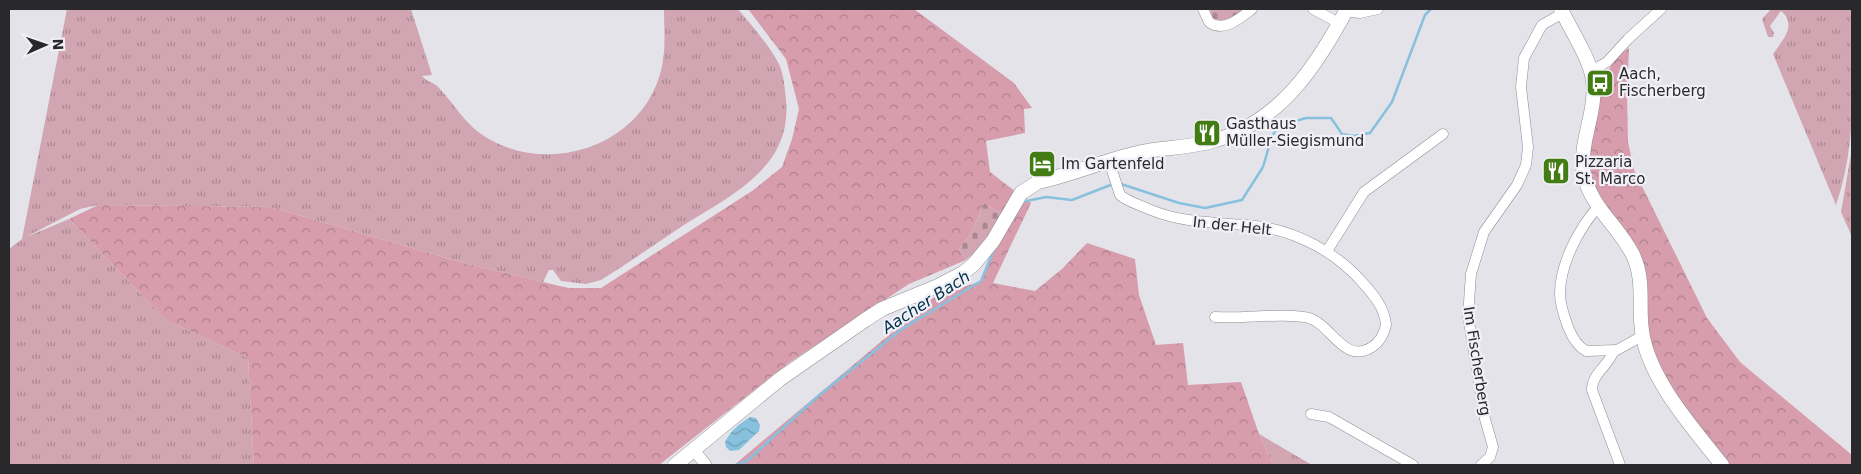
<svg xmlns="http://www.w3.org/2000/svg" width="1861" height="474" viewBox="0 0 1861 474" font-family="'DejaVu Sans',sans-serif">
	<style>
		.grass { fill: url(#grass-tufts) }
		.forest { fill: url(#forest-crowns) }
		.cemetery { fill: url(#cemetery-stones) }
		.water { fill: url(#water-waves) }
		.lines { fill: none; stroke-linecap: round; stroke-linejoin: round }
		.stream { stroke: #88c1de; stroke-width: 2.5 }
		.minor-casing { stroke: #8f8e95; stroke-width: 11 }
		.tertiary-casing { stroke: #8f8e95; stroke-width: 12 }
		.secondary-casing { stroke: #8f8e95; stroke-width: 15 }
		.minor { stroke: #fff; stroke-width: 10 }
		.tertiary { stroke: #fff; stroke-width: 11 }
		.secondary { stroke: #fff; stroke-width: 14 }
		.labels { text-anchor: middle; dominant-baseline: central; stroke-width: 4.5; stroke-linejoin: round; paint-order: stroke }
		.poi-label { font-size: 15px; fill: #29292c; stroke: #f1f0f8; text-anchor: start }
		.street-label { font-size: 15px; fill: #29292c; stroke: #f1f0f8 }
		.water-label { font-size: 16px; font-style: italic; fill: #003145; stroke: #f1f0f8 }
	</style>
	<defs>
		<pattern id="grass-tufts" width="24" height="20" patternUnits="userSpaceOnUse" patternTransform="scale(1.25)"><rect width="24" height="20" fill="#d1a6b2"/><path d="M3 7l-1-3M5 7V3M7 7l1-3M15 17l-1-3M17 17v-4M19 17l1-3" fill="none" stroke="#aa8791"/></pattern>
		<pattern id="forest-crowns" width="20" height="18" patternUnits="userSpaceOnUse" patternTransform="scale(1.25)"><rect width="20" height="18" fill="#d79dad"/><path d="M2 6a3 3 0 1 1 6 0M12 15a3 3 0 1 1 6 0" fill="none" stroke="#ae808d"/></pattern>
		<pattern id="cemetery-stones" width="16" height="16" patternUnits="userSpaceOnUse" patternTransform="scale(1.25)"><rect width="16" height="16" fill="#d1a6b2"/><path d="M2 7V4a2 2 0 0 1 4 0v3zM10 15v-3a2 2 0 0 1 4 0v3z" fill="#aa8791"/></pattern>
		<pattern id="water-waves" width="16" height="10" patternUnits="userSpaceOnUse" patternTransform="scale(1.25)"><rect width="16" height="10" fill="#88c1de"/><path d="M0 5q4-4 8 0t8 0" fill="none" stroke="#6f9db4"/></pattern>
	</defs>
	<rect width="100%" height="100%" fill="#e4e3ea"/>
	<g class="grass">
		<path d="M67,9H411L432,75L422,76C427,82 436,83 440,89C461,112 468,131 501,145C566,172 647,138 662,66C666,48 664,27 664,9H738C752,26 769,45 779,64C784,76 785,89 786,101C792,169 729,196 681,227C654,245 628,263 601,280L586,284L561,281L553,270H549L543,282L464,263L270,207L98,205L80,209L26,237L69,219L166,320L248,358L254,465H9V249L22,239Z"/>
		<path d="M1771,9H1852C1852,75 1858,142 1836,205L1773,54C1782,41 1798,25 1781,11L1770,26L1774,33L1773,37H1768L1762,19Z"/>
		<polygon points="1852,148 1852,237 1841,212"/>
		<polygon points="1259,434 1312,465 1273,465"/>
	</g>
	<g class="forest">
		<polygon points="748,9 914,9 1014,83 1032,108 1024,109 1025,133 986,141 990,172 1016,192 1002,214 984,203 972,232 959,249 966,260 909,284 790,362 659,465 254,465 248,358 166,320 69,219 98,205 270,207 464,263 568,288 601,288 752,191 782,167 792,139 799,109 786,59"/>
		<polygon points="1629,48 1627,95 1628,142 1634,170 1707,318 1740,362 1852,455 1852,465 1729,465 1694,422 1656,363 1647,338 1646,284 1587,171 1588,145 1602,83 1615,58"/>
		<polygon points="1022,196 1031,203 993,283 1035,291 1062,269 1087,243 1135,259 1139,295 1156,345 1183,343 1188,385 1241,382 1259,434 1273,465 734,465 933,298 981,281 1005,224"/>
	</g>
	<g class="cemetery">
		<polygon points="1211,9 1246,9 1225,23 1209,20"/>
		<path d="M984,203L1002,214C992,232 982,247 966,260L959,249L972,232Z"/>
	</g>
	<path class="water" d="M750,417L756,418L760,425L759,431L739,450L730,451L726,447L725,442C731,430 739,424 750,417Z"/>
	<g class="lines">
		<g class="stream">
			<polyline points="1118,183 1179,203 1205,208 1242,200 1263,167 1272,136 1279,126 1306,118 1331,118 1342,134 1354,136 1370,133 1392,102 1425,15 1431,9"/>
			<polyline points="1022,202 1046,197 1072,200 1113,184"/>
			<polyline points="736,465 747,461 817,397 902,329 981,281 994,249"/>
		</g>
		<g class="minor-casing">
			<g id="minor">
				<path d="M1203,9L1209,22C1224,33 1240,18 1252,9"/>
				<polyline points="1313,9 1339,23"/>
				<polyline points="1345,11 1360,13 1378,9"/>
				<polyline points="1591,71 1607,62 1628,39 1661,9"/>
				<path d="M1109,161L1120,195C1128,202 1140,205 1151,210C1185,224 1219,222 1256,226C1296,231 1336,252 1362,282C1373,294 1385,308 1386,325C1384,334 1380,342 1372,347C1342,366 1331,320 1304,317C1275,313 1245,319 1215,317"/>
				<path d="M1598,207C1579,228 1560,264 1560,294C1560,305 1564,316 1568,327C1572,337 1577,346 1586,351L1617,350L1642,336"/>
				<polyline points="1327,251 1364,192 1443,134"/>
				<path d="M1614,350C1609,366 1592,373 1592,390L1620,465"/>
				<polyline points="1311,414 1329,417 1413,465"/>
				<polyline points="1481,465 1490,457 1493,447 1485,419 1468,316 1471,274 1484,232 1517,185 1526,165 1528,147 1521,87 1524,58 1542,25 1563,13"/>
			</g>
		</g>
		<g class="tertiary-casing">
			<polyline id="tertiary" points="693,449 706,465"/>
		</g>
		<g class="secondary-casing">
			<g id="secondary">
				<path d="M1561,9C1570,29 1591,60 1593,81C1597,113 1578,143 1584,175C1591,207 1619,227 1633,255C1646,283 1637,309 1643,337C1652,383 1694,429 1722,465"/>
				<path d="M675,465L780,379L865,320L882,309L938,286L963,273L974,264L993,241L1021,193L1038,182C1073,174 1106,160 1141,152C1166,147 1192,148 1216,140C1281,121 1317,65 1347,9"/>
			</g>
		</g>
		<use href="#minor" class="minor"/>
		<use href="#tertiary" class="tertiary"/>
		<use href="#secondary" class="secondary"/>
	</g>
	<defs>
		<g id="bus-square" transform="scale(1.4375)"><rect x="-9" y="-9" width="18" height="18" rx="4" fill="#447c14" stroke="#f1f0f8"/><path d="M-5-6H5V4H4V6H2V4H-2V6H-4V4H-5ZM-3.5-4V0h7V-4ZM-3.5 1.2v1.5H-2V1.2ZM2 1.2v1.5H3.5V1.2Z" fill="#fff"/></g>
		<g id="restaurant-square" transform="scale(1.4375)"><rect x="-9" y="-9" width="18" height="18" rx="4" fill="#447c14" stroke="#f1f0f8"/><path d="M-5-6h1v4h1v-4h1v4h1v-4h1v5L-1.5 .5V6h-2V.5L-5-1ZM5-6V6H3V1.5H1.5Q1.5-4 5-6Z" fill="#fff"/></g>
		<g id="hotel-square" transform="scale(1.4375)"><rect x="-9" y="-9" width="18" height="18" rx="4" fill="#447c14" stroke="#f1f0f8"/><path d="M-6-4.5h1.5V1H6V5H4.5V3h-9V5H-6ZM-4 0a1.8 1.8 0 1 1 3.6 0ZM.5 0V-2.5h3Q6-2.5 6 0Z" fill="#fff"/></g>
	</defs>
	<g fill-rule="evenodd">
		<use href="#bus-square" x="1600" y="83"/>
		<use href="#restaurant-square" x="1207" y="133"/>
		<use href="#hotel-square" x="1042" y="164"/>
		<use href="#restaurant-square" x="1556" y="171"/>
	</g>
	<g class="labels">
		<g class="poi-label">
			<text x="1619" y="74">Aach,<tspan x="1619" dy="17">Fischerberg</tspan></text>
			<text x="1226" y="124">Gasthaus<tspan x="1226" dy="17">Müller-Siegismund</tspan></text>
			<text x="1575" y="162">Pizzaria<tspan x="1575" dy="17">St. Marco</tspan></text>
			<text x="1061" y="164">Im Gartenfeld</text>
		</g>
		<g class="street-label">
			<text transform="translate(1232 226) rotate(6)">In der Helt</text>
			<text transform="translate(1477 361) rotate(81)">Im Fischerberg</text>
		</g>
		<g class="water-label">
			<text transform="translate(926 302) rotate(-33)">Aacher Bach</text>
		</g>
	</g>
	<rect width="1861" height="474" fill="none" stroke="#29292c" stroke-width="20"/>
	<g transform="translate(45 45) rotate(88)" stroke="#f1f0f8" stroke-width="4" paint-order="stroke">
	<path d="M0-4L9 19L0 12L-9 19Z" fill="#29292c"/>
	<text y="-8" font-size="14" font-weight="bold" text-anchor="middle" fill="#29292c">N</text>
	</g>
</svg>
